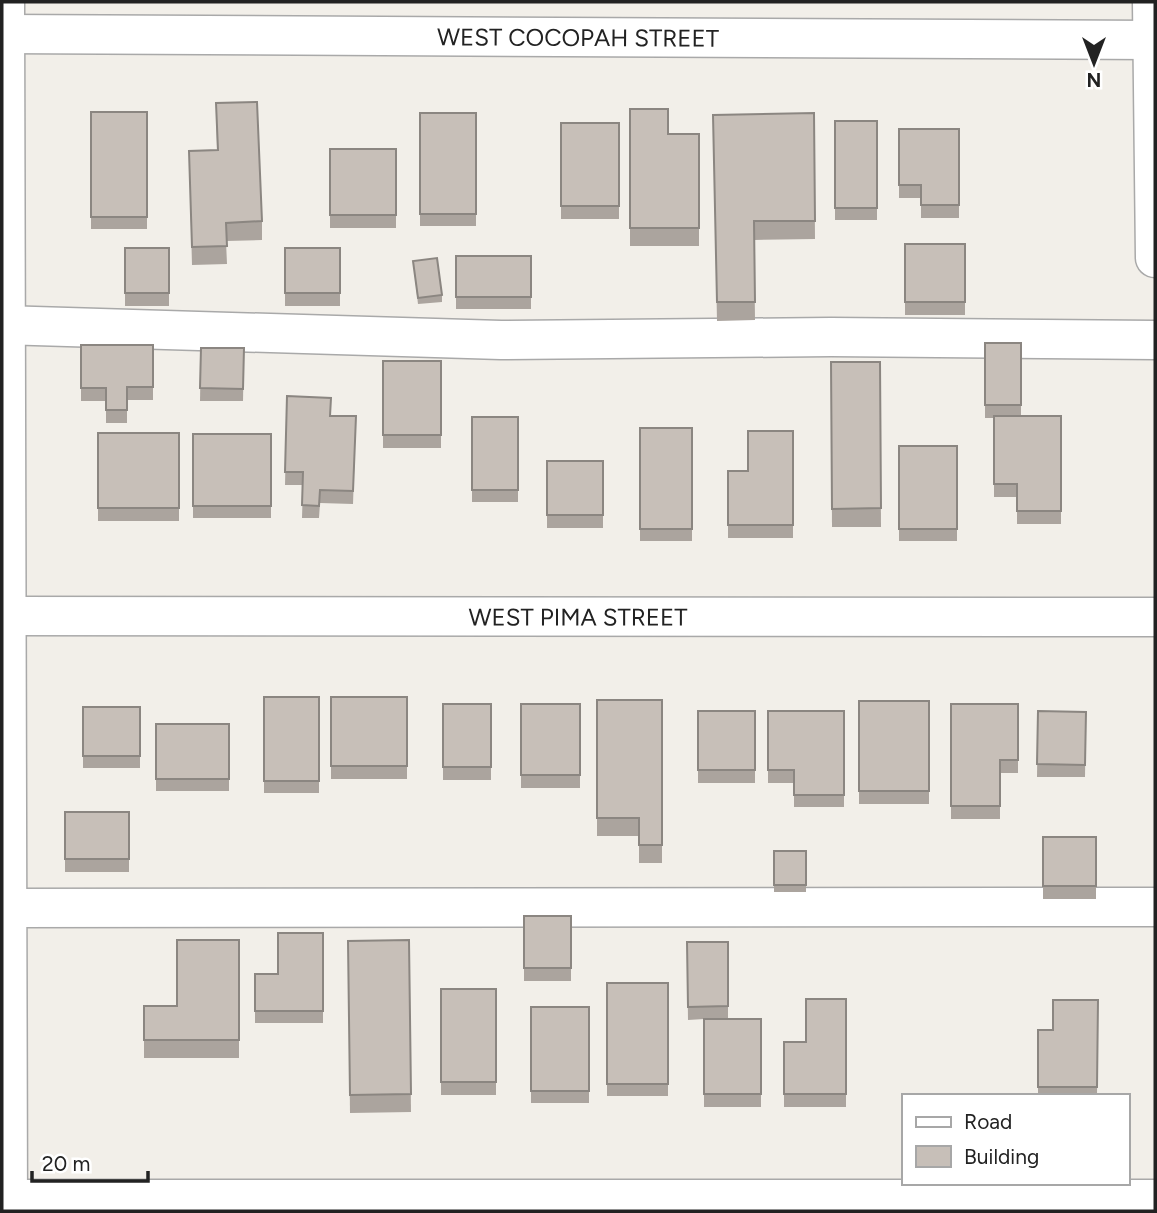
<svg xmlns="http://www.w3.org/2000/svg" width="1157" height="1213" viewBox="0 0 1157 1213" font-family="Figtree,sans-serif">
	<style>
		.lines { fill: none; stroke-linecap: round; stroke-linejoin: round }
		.minor-casing { stroke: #a9a9a9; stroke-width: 41 }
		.minor { stroke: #fff; stroke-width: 38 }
		.wall { fill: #aba49e }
		.building { fill: #c7bfb8; stroke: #8b8681; stroke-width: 2 }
		.labels { text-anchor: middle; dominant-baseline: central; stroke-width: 7; stroke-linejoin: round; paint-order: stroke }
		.street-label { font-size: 24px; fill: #222; stroke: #fff }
	</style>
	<rect width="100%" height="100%" fill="#f2efe9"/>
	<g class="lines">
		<g class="minor-casing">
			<g id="minor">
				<polyline points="5,2 8,1211"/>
				<polyline points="1152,2 1155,258"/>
				<path id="s1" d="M2,34L1153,40"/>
				<polyline points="2,325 501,340 831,337 1155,340"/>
				<path id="s2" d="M2,616L1155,617"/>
				<polyline points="2,908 1155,907"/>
				<polyline points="2,1199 1155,1199"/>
			</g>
		</g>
		<use href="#minor" class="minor"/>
	</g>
	<g class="wall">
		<polygon points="216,103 262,221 262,240 226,241 227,264 192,265 189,151 217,150"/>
		<polygon points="630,109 668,134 699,134 699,246 630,246"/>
		<rect x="91" y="112" width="56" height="117"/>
		<rect x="420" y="113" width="56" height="113"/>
		<polygon points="814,113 815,239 754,240 755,320 717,321 713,115"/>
		<rect x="835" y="121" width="42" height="99"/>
		<rect x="561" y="123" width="58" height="96"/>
		<polygon points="899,129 959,129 959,218 921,218 921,198 899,198"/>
		<rect x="330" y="149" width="66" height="79"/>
		<rect x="905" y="244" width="60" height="71"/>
		<rect x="125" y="248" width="44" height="58"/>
		<rect x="285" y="248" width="55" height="58"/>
		<rect x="456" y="256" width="75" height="53"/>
		<polygon points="413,261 442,295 442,302 418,304"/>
		<polygon points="985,343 1021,343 1021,416 1061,416 1061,524 1017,524 1017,497 994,497 994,418 985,418"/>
		<polygon points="81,345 153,345 153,400 127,400 127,423 106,423 106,401 81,401"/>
		<polygon points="201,348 244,348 243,401 200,401"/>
		<rect x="383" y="361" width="58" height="87"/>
		<polygon points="831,362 880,362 881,527 832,527"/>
		<polygon points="287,396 330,416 356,416 353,504 320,503 319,518 302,518 303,485 285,485"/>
		<rect x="472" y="417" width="46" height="85"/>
		<rect x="640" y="428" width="52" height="113"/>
		<polygon points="793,431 793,538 728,538 728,471 748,471"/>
		<rect x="98" y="433" width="81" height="88"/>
		<rect x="193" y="434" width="78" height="84"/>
		<rect x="899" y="446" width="58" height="95"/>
		<rect x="547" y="461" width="56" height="67"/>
		<rect x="264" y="697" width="55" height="96"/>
		<rect x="331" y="697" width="76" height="82"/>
		<polygon points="597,700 662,700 662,863 639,863 639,836 597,836"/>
		<rect x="859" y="701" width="70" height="103"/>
		<rect x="443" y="704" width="48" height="76"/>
		<rect x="521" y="704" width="59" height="84"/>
		<polygon points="951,704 1018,704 1018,773 1000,773 1000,819 951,819"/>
		<rect x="83" y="707" width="57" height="61"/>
		<rect x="698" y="711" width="57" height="72"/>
		<polygon points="768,711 844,711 844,807 794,807 794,783 768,783"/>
		<polygon points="1038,711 1086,712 1085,777 1037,777"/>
		<rect x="156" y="724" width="73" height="67"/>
		<rect x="65" y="812" width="64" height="60"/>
		<rect x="1043" y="837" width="53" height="62"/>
		<rect x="774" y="851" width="32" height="41"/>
		<rect x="524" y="916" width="47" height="65"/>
		<polygon points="323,933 323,1023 255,1023 255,974 278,974"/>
		<polygon points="239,940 239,1058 144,1058 144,1006 177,1006"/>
		<polygon points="409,940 411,1112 350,1113 348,941"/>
		<polygon points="687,942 728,942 728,1019 761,1019 761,1107 704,1107 704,1019 688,1020"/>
		<rect x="607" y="983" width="61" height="113"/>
		<rect x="441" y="989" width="55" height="106"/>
		<polygon points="846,999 846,1107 784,1107 784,1042 806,1042"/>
		<polygon points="1098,1000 1097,1096 1038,1096 1038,1030 1053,1030"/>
		<rect x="531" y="1007" width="58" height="96"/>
	</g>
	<g class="building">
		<polygon points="257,102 262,221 226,223 227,246 192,247 189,151 218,150 216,103"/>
		<polygon points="630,109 668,109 668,134 699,134 699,228 630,228"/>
		<rect x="91" y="112" width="56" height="105"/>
		<rect x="420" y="113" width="56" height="101"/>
		<polygon points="814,113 815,221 754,221 755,302 717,302 713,115"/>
		<rect x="835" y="121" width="42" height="87"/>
		<rect x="561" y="123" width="58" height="83"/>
		<polygon points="899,129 959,129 959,205 921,205 921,185 899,185"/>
		<rect x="330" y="149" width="66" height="66"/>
		<rect x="905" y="244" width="60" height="58"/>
		<rect x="125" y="248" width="44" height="45"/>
		<rect x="285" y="248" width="55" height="45"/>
		<rect x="456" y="256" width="75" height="41"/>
		<polygon points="437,258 442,295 418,298 413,261"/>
		<rect x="985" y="343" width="36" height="62"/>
		<polygon points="81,345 153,345 153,387 127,387 127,410 106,410 106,388 81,388"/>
		<polygon points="201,348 244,348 243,389 200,388"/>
		<rect x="383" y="361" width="58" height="74"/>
		<polygon points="831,362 880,362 881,508 832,509"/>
		<polygon points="287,396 331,398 330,416 356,416 353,491 320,490 319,506 302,505 303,472 285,472"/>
		<polygon points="994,416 1061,416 1061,511 1017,511 1017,484 994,484"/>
		<rect x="472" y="417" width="46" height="73"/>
		<rect x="640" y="428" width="52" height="101"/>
		<polygon points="748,431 793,431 793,525 728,525 728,471 748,471"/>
		<rect x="98" y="433" width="81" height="75"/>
		<rect x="193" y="434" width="78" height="72"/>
		<rect x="899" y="446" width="58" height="83"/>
		<rect x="547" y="461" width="56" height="54"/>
		<rect x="264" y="697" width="55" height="84"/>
		<rect x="331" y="697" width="76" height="69"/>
		<polygon points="597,700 662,700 662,845 639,845 639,818 597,818"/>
		<rect x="859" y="701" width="70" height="90"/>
		<rect x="443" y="704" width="48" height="63"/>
		<rect x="521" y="704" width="59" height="71"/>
		<polygon points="951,704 1018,704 1018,760 1000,760 1000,806 951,806"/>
		<rect x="83" y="707" width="57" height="49"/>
		<rect x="698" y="711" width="57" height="59"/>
		<polygon points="768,711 844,711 844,795 794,795 794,770 768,770"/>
		<polygon points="1038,711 1086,712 1085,765 1037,764"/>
		<rect x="156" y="724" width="73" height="55"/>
		<rect x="65" y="812" width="64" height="47"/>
		<rect x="1043" y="837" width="53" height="49"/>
		<rect x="774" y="851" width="32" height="34"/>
		<rect x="524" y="916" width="47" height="52"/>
		<polygon points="278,933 323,933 323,1011 255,1011 255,974 278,974"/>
		<polygon points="177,940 239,940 239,1040 144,1040 144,1006 177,1006"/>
		<polygon points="409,940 411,1094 350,1095 348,941"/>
		<polygon points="687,942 728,942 728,1006 688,1007"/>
		<rect x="607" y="983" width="61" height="101"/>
		<rect x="441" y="989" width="55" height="93"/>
		<polygon points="806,999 846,999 846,1094 784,1094 784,1042 806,1042"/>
		<polygon points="1053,1000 1098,1000 1097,1087 1038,1087 1038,1030 1053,1030"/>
		<rect x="531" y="1007" width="58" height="84"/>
		<rect x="704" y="1019" width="57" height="75"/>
	</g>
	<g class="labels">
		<g class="street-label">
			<text stroke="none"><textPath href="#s1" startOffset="576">WEST COCOPAH STREET</textPath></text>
			<text stroke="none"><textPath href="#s2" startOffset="576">WEST PIMA STREET</textPath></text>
		</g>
	</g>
	<rect width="1157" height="1213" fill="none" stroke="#222222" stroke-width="7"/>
	<rect x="902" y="1094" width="228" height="91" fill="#ffffff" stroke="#a7a7a7" stroke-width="2"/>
	<rect x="916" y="1117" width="35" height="10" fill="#ffffff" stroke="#a7a7a7" stroke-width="2"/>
	<text x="964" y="1129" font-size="21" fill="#222222">Road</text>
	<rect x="916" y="1146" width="35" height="21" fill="#c7bfb8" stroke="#a7a7a7" stroke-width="2"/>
	<text x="964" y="1164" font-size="21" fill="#222222">Building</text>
	<g transform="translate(1094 63) rotate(180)" stroke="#ffffff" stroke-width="5" paint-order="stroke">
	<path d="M0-5L12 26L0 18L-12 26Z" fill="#222222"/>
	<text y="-10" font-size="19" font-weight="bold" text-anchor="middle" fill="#222222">N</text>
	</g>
	<path d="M32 1171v10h116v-10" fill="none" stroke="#222222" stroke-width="3.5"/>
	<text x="42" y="1171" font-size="21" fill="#222222" stroke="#ffffff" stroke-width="5" paint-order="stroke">20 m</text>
</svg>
